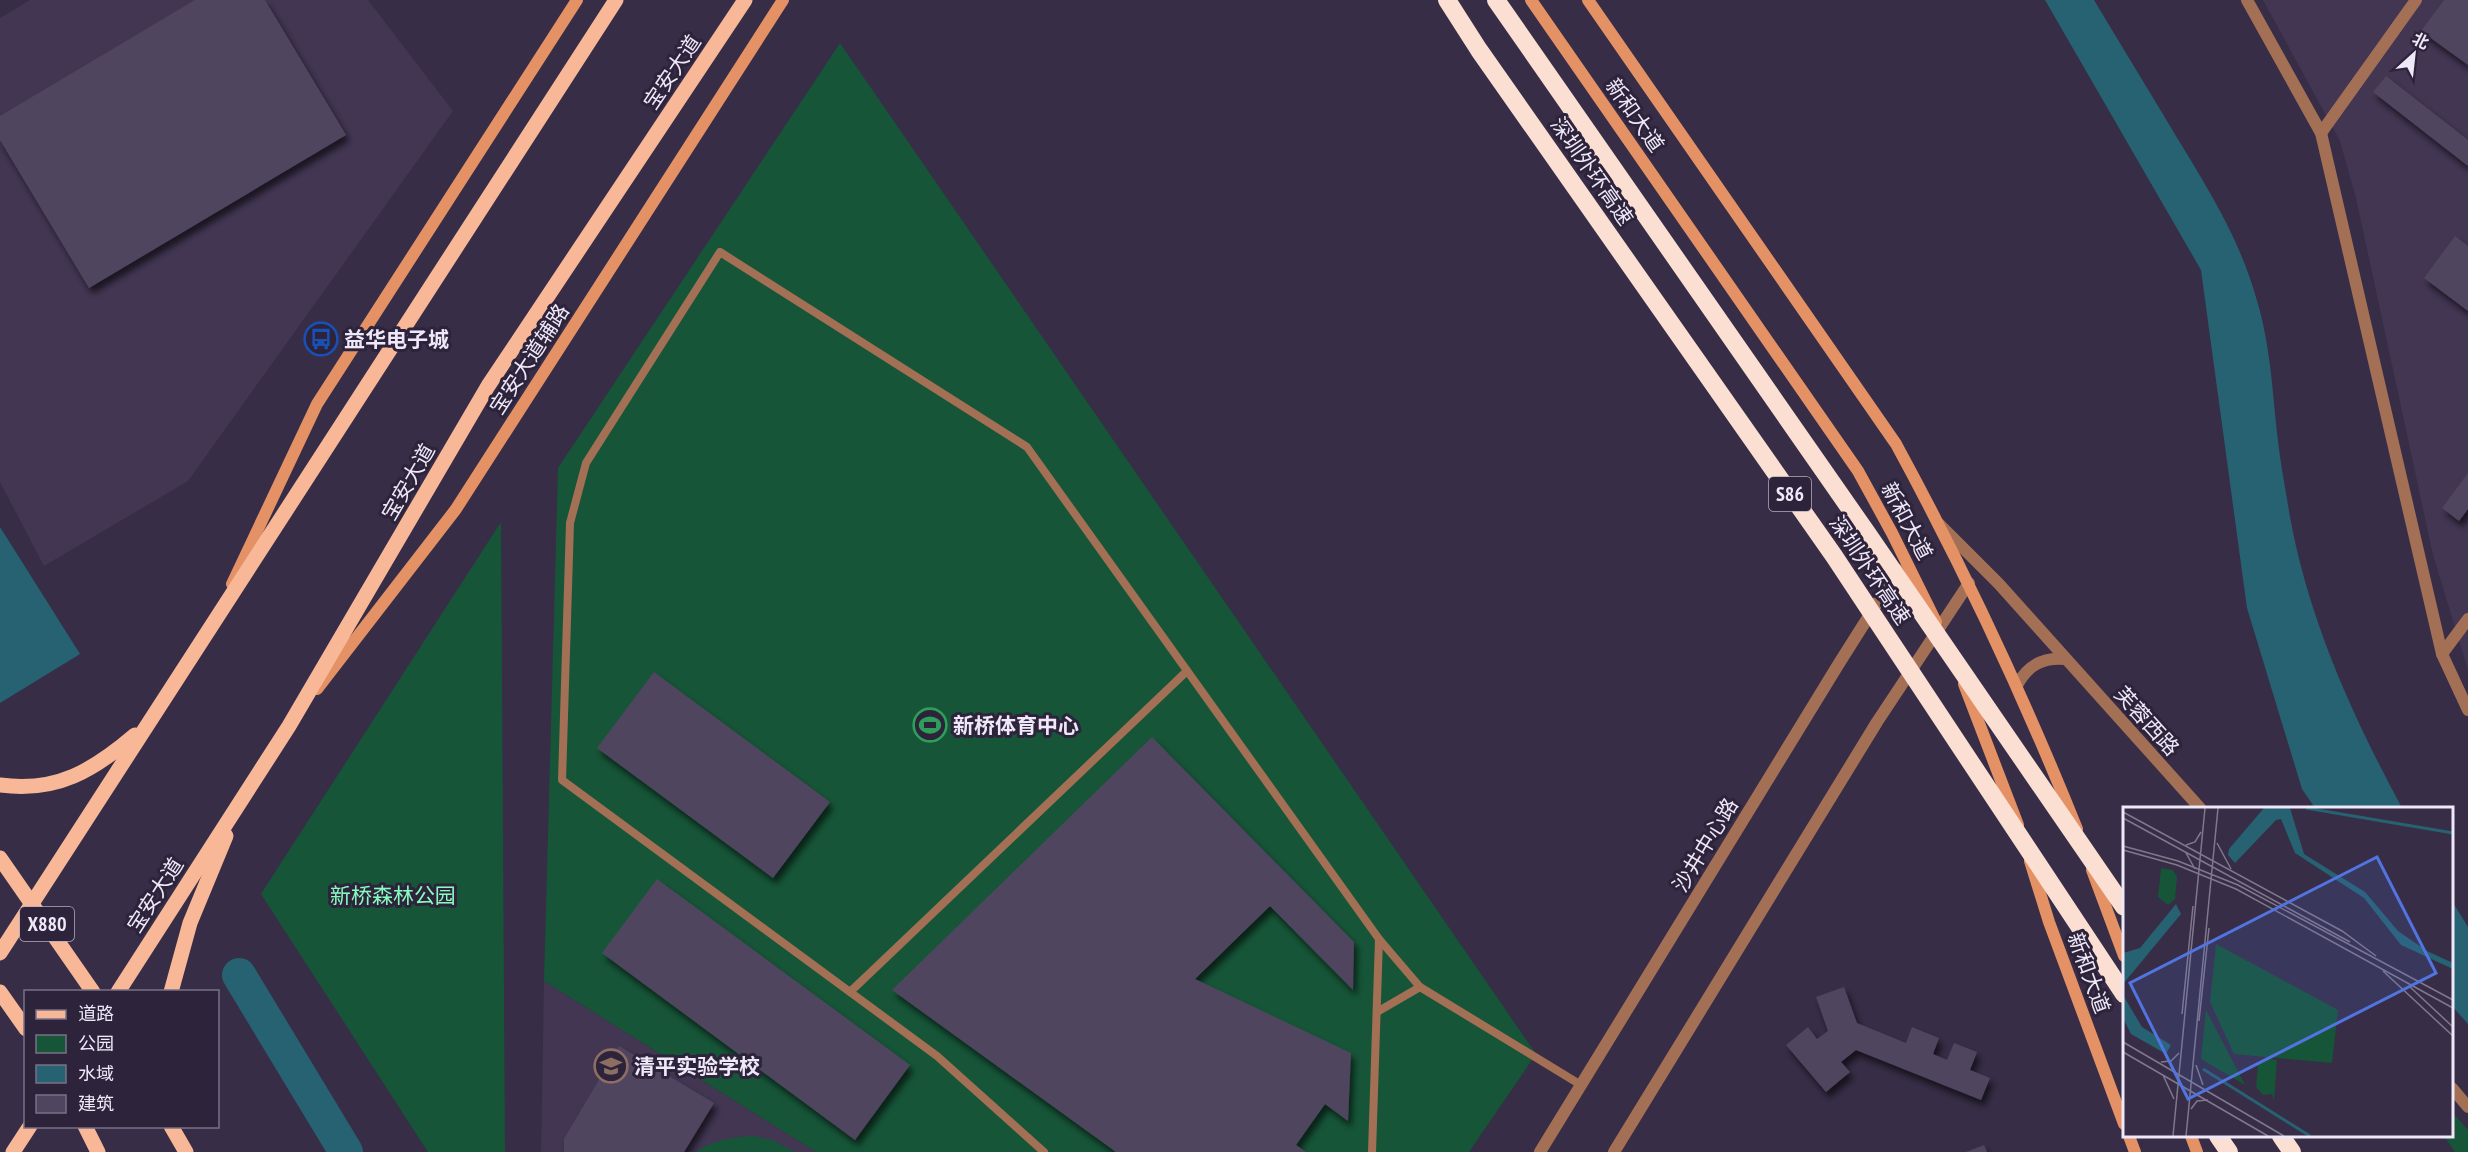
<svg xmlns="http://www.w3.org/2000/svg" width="2468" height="1152" viewBox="0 0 2468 1152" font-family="'PT Sans Narrow','Noto Sans SC',sans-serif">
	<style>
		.built { fill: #423653 }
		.green { fill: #165538 }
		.water { fill: #266272 }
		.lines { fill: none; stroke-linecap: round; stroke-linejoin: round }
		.river { stroke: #266272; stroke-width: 34 }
		.building { fill: #50455f; filter: url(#shadow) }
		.service { stroke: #a37055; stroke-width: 8 }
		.minor { stroke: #a37055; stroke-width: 12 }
		.tertiary { stroke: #a37055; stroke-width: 12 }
		.secondary { stroke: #e39165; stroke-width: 12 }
		.primary { stroke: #f8b897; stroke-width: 15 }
		.motorway { stroke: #fadfd2; stroke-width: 18 }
		.motorway-bridge { stroke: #fadfd2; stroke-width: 18 }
		.labels { text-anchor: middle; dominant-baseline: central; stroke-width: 6; stroke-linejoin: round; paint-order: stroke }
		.shield { fill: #2d233b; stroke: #b4adbf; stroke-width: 1.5 }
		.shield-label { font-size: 20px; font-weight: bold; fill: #eee8f8 }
		.street-label { font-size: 21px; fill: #eee8f8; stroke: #2d233b }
		.poi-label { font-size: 21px; font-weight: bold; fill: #eee8f8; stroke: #2d233b; text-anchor: start }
		.park-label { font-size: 21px; fill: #85fdbe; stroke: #2d233b }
		.inset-river { fill: none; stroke: #266272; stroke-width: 3 }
		.inset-road { fill: none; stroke: #80788d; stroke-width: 1.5 }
		.view { fill: #5174e0; fill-opacity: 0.15; stroke: #5174e0; stroke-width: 3 }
		.inset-edge { fill: none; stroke: #eee8f8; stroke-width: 3 }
	</style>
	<defs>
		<filter id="shadow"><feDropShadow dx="3.5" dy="6" stdDeviation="3" flood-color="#0009"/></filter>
	</defs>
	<rect width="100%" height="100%" fill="#372d46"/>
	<g class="built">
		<polygon points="30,0 368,0 453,111 188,481 44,566 0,482 0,18"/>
		<polygon points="2263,0 2468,0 2468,670 2433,555 2356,198 2340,141"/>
		<polygon points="544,981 816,1152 541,1152"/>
	</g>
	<g class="green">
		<polygon points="840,43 1536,1054 1469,1152 816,1152 544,981 558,468"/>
		<polygon points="501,522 505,1152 428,1152 261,894"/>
		<polygon points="2452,1112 2468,1130 2468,1152 2455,1152 2444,1136 2452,1136"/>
		<path d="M753,1136L772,1140L795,1152H696C713,1140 733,1137 753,1136Z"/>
	</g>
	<g class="water">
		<path d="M2045,0H2094C2121,45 2149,91 2176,136C2207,187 2238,236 2255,294C2271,345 2272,389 2278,441C2281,467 2286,492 2290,517C2309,621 2353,717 2402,808H2315L2302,789L2247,608L2201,270Z"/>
		<polygon points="0,527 80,654 0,703"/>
		<polygon points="2452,901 2468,927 2468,1024 2452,1006"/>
	</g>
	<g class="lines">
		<polyline class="river" points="239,975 346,1152"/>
	</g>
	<g class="building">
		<polygon points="195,0 265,0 346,135 89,288 0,140 0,116"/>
		<polygon points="2444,0 2468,0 2468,65 2421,31"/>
		<polygon points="2386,76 2468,140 2468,166 2373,92"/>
		<polygon points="2455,236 2468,246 2468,311 2424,278"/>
		<polygon points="2468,473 2468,509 2459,521 2442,508"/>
		<polygon points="654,672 830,802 773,878 597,748"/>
		<polygon points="1152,737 1354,942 1353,990 1270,906 1195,979 1351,1053 1348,1121 1325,1104 1296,1145 1306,1152 1116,1152 892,990"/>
		<polygon points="657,879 910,1065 855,1140 602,953"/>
		<polygon points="1844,987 1857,1023 1906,1043 1912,1027 1939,1038 1933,1054 1947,1060 1954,1043 1977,1052 1970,1070 1990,1078 1981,1100 1856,1050 1841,1062 1850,1072 1826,1092 1786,1045 1808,1027 1817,1039 1828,1031 1816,997"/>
		<polygon points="619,1046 714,1103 684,1152 564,1152 564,1139"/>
		<polygon points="1984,1145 1987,1152 1966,1152"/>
	</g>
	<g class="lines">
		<g class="service">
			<polyline points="1379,939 1420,987 1581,1085"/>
			<polyline points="850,992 1187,671"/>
			<polyline points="1377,1012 1420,987"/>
			<polyline points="1044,1152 937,1056 562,780 570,523 586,463 720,252 1027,447 1379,939 1372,1152"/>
		</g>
		<g class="minor">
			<polyline points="2247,0 2321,133 2442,654 2468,710"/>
			<polyline points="2321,133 2416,0"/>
		</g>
		<g class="tertiary">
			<polyline points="1939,524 1999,584 2200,808"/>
			<polyline points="2442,654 2468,619"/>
			<path d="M2017,685C2028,665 2043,657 2065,659"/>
			<polyline points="2452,1088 2468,1107"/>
			<polyline points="1540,1152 1838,665 1898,570"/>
			<polyline points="1614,1152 1877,722 1969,583"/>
		</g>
		<g class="secondary">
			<polyline points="1531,0 1858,471 1892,533 1936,622"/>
			<path d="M1588,0L1896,444C1964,569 2024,697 2077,829"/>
			<polyline points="232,584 317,404 577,0"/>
			<polyline points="1964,684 2018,825"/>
			<polyline points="317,689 456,509 783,0"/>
			<polyline points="2030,861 2049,922 2124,1124"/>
			<polyline points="2092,870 2124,956"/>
			<polyline points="2129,1136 2135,1152"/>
			<polyline points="2191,1136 2197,1152"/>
		</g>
		<g class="primary">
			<path d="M0,785C57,793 94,770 135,735"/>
			<polyline points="0,858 93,992"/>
			<polyline points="0,953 616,0"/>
			<polyline points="0,992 26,1029"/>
			<polyline points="118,992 289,726 488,386 745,0"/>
			<polyline points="171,992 190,923 226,836"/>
			<polyline points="85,1126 98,1152"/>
			<polyline points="171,1126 186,1152"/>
			<polyline points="13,1152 30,1126"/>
		</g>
		<g class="motorway">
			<polyline points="2218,1136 2229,1152"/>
			<polyline points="2281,1136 2292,1152"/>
		</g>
		<g class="motorway-bridge">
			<polyline points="1447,0 1479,50 1834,556 2124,994"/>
			<polyline points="1496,0 1867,533 2124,907"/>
		</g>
	</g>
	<defs>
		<g id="bus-ring" transform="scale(1.725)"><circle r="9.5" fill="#2d233b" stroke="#1a4fb4" stroke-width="1.5"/><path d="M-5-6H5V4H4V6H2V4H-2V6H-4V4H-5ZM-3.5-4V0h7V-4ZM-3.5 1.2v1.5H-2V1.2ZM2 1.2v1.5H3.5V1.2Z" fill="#1a4fb4"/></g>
		<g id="stadium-ring" transform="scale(1.725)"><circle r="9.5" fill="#2d233b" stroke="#2e9e5b" stroke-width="1.5"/><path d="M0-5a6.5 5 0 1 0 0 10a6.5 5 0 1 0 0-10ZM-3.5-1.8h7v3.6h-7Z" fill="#2e9e5b"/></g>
		<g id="school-ring" transform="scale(1.725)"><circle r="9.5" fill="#2d233b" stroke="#8d6e63" stroke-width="1.5"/><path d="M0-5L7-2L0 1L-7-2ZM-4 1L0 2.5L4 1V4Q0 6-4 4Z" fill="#8d6e63"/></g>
	</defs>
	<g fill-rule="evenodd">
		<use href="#bus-ring" x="321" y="339"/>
		<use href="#stadium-ring" x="930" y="725"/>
		<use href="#school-ring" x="611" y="1066"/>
	</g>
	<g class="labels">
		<g class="shield">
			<rect x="1769" y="477" width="42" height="34" rx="4.5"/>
			<rect x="20" y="907" width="54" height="34" rx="4.5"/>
		</g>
		<g class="shield-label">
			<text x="1790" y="494">S86</text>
			<text x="47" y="924">X880</text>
		</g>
		<g class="street-label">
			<text transform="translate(672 72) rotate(-56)">宝安大道</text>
			<text transform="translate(1635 115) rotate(55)">新和大道</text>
			<text transform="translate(1592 171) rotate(55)">深圳外环高速</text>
			<text transform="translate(529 359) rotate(-57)">宝安大道辅路</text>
			<text transform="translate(408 482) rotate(-60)">宝安大道</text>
			<text transform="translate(1907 521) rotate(62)">新和大道</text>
			<text transform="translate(1870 570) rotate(56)">深圳外环高速</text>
			<text transform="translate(2147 721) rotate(48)">芙蓉西路</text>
			<text transform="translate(1705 845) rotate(-59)">沙井中心路</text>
			<text transform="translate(155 895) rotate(-57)">宝安大道</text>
			<text transform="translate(2089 973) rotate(70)">新和大道</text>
		</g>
		<g class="poi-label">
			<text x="344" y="339">益华电子城</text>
			<text x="953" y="725">新桥体育中心</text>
			<text x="634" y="1066">清平实验学校</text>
		</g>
		<g class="park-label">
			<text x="393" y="895">新桥森林公园</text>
		</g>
	</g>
	<g transform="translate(2123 807)">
		<rect width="330" height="330" fill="#372d46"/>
		<path d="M38,61L50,63L54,70L52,92L45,98L35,90ZM93,137L215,203L209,256L111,247L87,195ZM83,203L122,278L78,252ZM142,251L154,253L151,294L149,287L140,288L133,280L135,258Z" fill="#165538"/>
		<path d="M141,1H167L181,47L242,85L275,124L304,144L330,156V162L278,138L241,91L172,46L158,12L153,13L112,56L105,48L106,42ZM53,97L58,107L0,177V146L17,141ZM0,188L19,220L48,238L43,247L8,227L0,211Z" fill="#266272"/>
		<path class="inset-river" d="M183,1L330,26M80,262L187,329"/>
		<path class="inset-road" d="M0,5L219,124L253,149M0,11L227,135M94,36L108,62M63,38L72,35L78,25M0,39L55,54L115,78L330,193M0,43L54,58L113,82L330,201M63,46L72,62M260,164L330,229M286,179L330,220M59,207L70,99M76,214L86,121M0,235L161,329M0,245L145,329M38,255L48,254L56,246M73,258L80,278M40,268L51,292M68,302L74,294L85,293M50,329L82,1M63,329L95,1"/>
		<path class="view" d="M254,50L313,166L65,292L7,176Z"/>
		<rect width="330" height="330" class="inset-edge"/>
	</g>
	<rect x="24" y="990" width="195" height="138" fill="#2d233b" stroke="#7a7287" stroke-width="1.5"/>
	<rect x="36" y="1010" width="30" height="9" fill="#f8b897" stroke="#7a7287" stroke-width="1.5"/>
	<text x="78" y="1020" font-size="18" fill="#eee8f8">道路</text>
	<rect x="36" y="1035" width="30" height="18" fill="#165538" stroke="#7a7287" stroke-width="1.5"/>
	<text x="78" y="1050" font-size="18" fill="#eee8f8">公园</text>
	<rect x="36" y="1065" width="30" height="18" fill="#266272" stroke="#7a7287" stroke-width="1.5"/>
	<text x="78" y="1080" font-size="18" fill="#eee8f8">水域</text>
	<rect x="36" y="1095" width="30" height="18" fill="#50455f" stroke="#7a7287" stroke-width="1.5"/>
	<text x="78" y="1110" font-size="18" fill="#eee8f8">建筑</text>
	<g transform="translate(2414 54) rotate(27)" stroke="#2d233b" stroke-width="4.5" paint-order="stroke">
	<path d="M0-4.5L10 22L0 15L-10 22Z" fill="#eee8f8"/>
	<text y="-9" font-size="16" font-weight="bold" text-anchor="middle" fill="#eee8f8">北</text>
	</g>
</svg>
